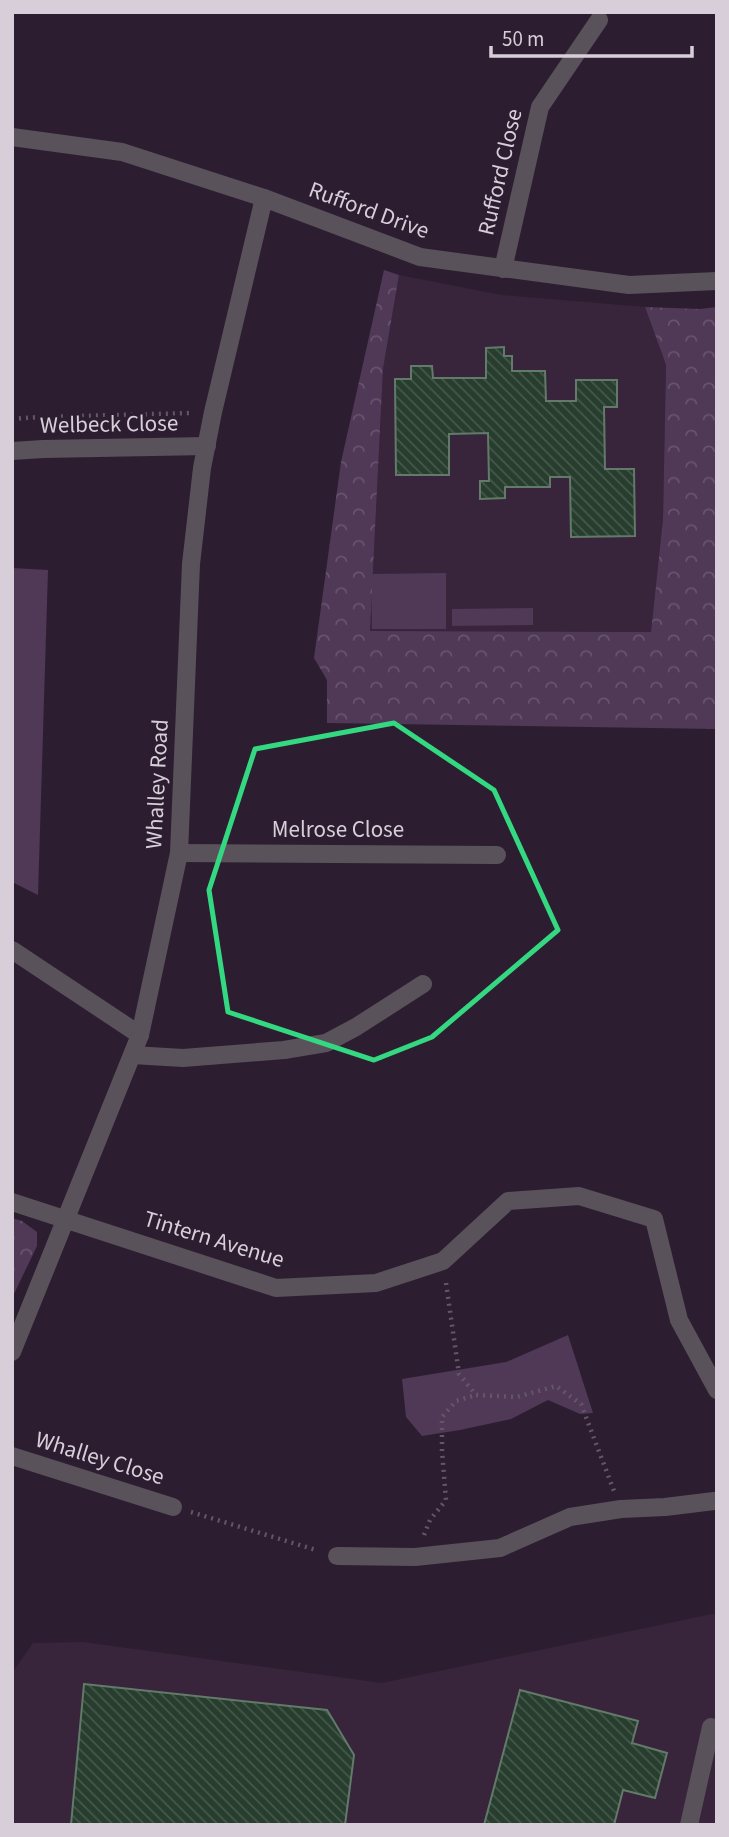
<svg xmlns="http://www.w3.org/2000/svg" width="729" height="1837" viewBox="0 0 729 1837" font-family="'Source Sans 3',sans-serif">
	<style>
		.built { fill: #38253c }
		.green { fill: #503857 }
		.park { fill: url(#park-crowns) }
		.building { fill: url(#building-back-hatch); stroke: #627a69; stroke-width: 2 }
		.lines { fill: none; stroke-linecap: round; stroke-linejoin: round }
		.path { stroke: #635766; stroke-width: 4.5; stroke-dasharray: 2 5; stroke-linecap: butt }
		.minor { stroke: #59525b; stroke-width: 18 }
		.marked { fill: none; stroke: #34d881; stroke-width: 5; stroke-linejoin: round }
		.labels { text-anchor: middle; dominant-baseline: central; stroke-width: 7; stroke-linejoin: round; paint-order: stroke }
		.street-label { font-size: 23px; fill: #d7ced9; stroke: #2c1e30 }
	</style>
	<defs>
		<pattern id="park-crowns" width="20" height="18" patternUnits="userSpaceOnUse" patternTransform="scale(1.75)"><rect width="20" height="18" fill="#503857"/><path d="M2 6a3 3 0 1 1 6 0M12 15a3 3 0 1 1 6 0" fill="none" stroke="#68546f"/></pattern>
		<pattern id="building-back-hatch" width="6" height="6" patternUnits="userSpaceOnUse" patternTransform="scale(1.75)"><rect width="6" height="6" fill="#273d2e"/><path d="M-1 5l2 2M0 0l6 6M5-1l2 2" fill="none" stroke="#46584c"/></pattern>
	</defs>
	<rect width="100%" height="100%" fill="#2c1e30"/>
	<g class="built">
		<polygon points="399,275 501,295 645,307 666,365 663,519 651,632 370,631 383,369"/>
		<polygon points="717,1613 717,1825 12,1825 12,1673 33,1643 83,1642 382,1683"/>
	</g>
	<g class="green">
		<polygon points="12,568 48,570 38,895 12,882"/>
		<polygon points="446,573 446,629 372,629 371,574"/>
		<polygon points="533,608 533,625 452,626 452,609"/>
		<polygon points="568,1335 593,1413 580,1414 548,1400 511,1419 460,1430 422,1436 406,1417 402,1379 506,1362"/>
	</g>
	<g class="park">
		<polygon points="384,270 399,275 383,369 370,631 651,632 663,519 666,365 645,307 700,309 717,307 717,729 327,723 327,680 314,658 341,462"/>
		<polygon points="12,1218 22,1221 37,1232 37,1246 12,1298"/>
	</g>
	<g class="building">
		<polygon points="504,347 504,356 512,356 512,371 545,371 546,401 576,401 576,380 617,380 617,407 604,407 605,469 634,469 635,536 571,537 570,477 550,477 550,487 505,487 505,498 480,499 480,481 489,481 488,433 449,434 449,475 396,475 395,379 411,379 411,366 432,366 433,378 486,378 486,348"/>
		<polygon points="84,1684 327,1710 354,1755 345,1825 71,1825"/>
		<polygon points="520,1690 638,1721 632,1743 667,1753 655,1798 623,1790 614,1825 484,1825"/>
	</g>
	<g class="lines">
		<g class="path">
			<polyline points="12,419 39,417 193,413"/>
			<polyline points="446,1283 459,1374 476,1395 517,1397 556,1386 581,1404 614,1491"/>
			<polyline points="191,1512 316,1550"/>
			<polyline points="424,1535 430,1520 446,1500 442,1451 442,1417 456,1401 476,1395"/>
		</g>
		<g class="minor">
			<polyline points="12,137 122,152 264,198 420,257 629,285 717,281"/>
			<polyline points="503,269 540,107 599,20"/>
			<polyline points="12,451 43,449 207,446"/>
			<polyline points="179,853 497,855"/>
			<polyline points="12,950 140,1035"/>
			<polyline points="133,1055 183,1058 284,1050 326,1043 356,1027 423,984"/>
			<polyline points="12,1202 276,1288 376,1283 443,1261 508,1201 579,1196 654,1219 679,1320 717,1390"/>
			<polyline points="12,1352 140,1035 179,853 191,564 202,468 213,412 264,198"/>
			<polyline points="12,1456 173,1507"/>
			<polyline points="337,1556 415,1557 500,1548 570,1517 621,1509 665,1507 714,1501"/>
			<polyline points="689,1825 711,1727"/>
		</g>
	</g>
	<path class="marked" d="M394,723L494,790L558,930L432,1037L374,1060L228,1012L209,890L255,749Z"/>
	<g class="labels">
		<g class="street-label">
			<text transform="translate(500 172) rotate(-77)">Rufford Close</text>
			<text transform="translate(369 210) rotate(20)">Rufford Drive</text>
			<text transform="translate(109 424) rotate(-1)">Welbeck Close</text>
			<text transform="translate(157 784) rotate(-87)">Whalley Road</text>
			<text x="338" y="829">Melrose Close</text>
			<text transform="translate(214 1239) rotate(17)">Tintern Avenue</text>
			<text transform="translate(100 1458) rotate(17)">Whalley Close</text>
		</g>
	</g>
	<rect width="729" height="1837" fill="none" stroke="#d7ced9" stroke-width="28"/>
	<path d="M491 46v10h201v-10" fill="none" stroke="#d7ced9" stroke-width="3.5"/>
	<text x="502" y="46" font-size="21" fill="#d7ced9" stroke="#2c1e30" stroke-width="5" paint-order="stroke">50 m</text>
</svg>
